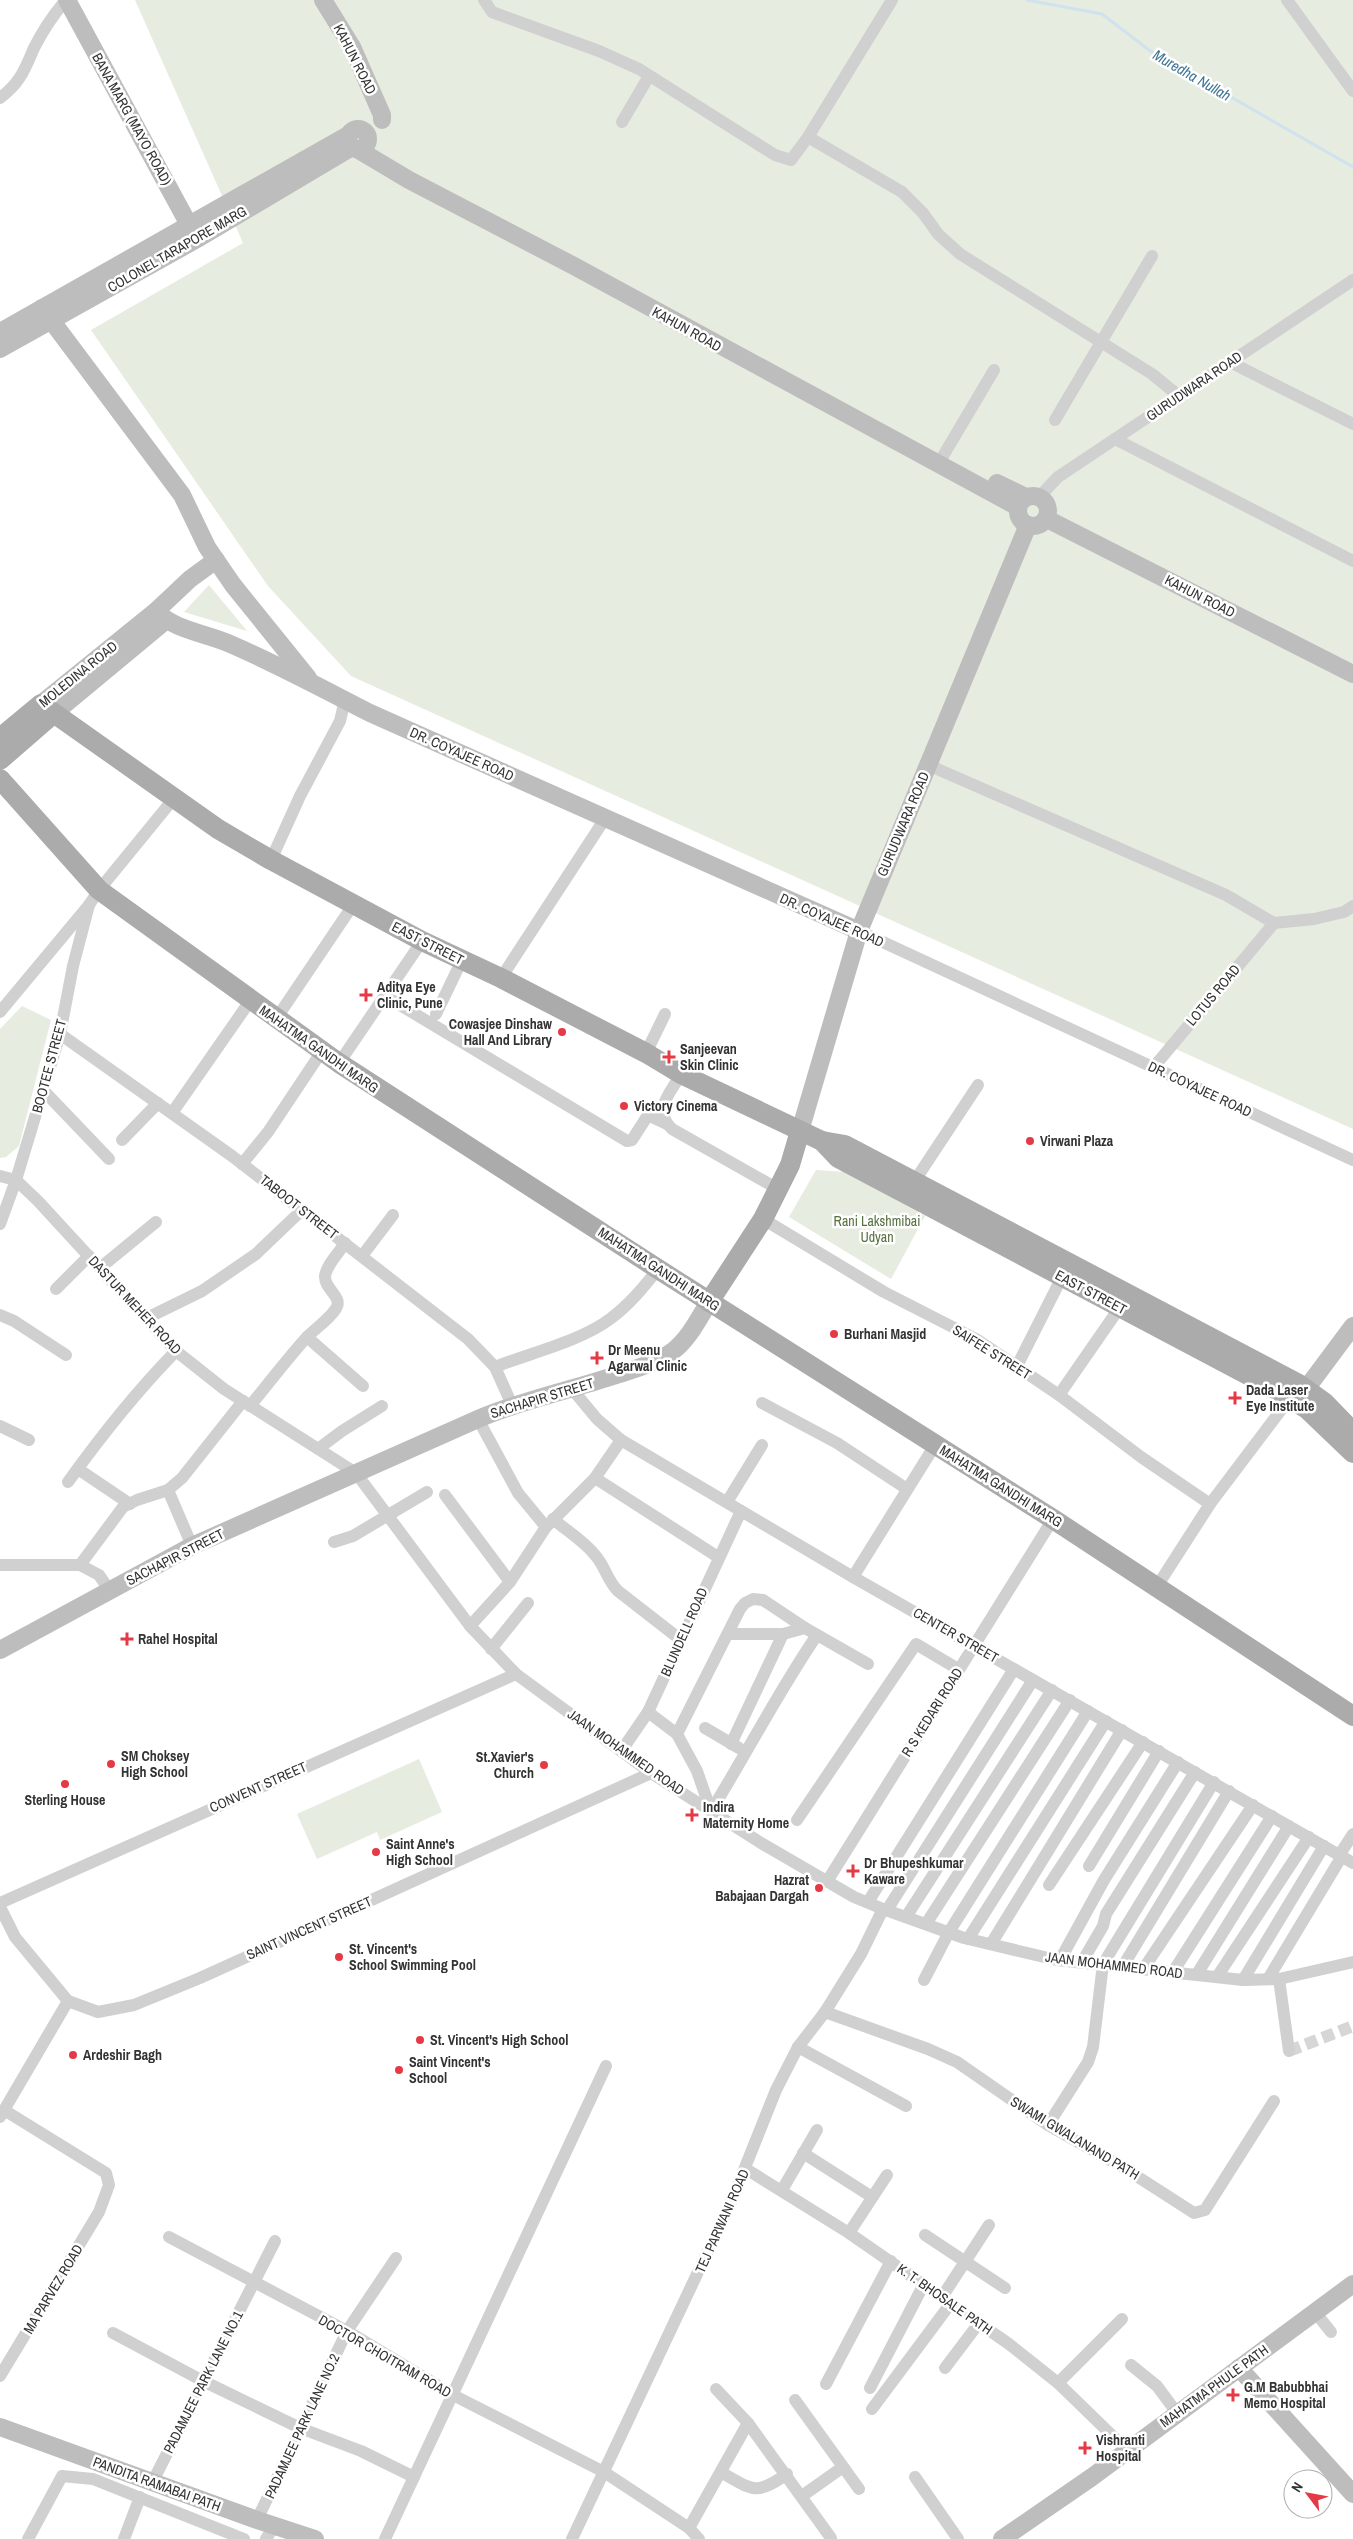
<svg xmlns="http://www.w3.org/2000/svg" width="1353" height="2539" viewBox="0 0 1353 2539" font-family="'Archivo Narrow',sans-serif">
	<style>
		.green { fill: #e6ecdf }
		.lines { fill: none; stroke-linecap: round; stroke-linejoin: round }
		.stream { stroke: #cfe2ee; stroke-width: 3 }
		.street-tunnel { stroke: #d6d6d6; stroke-width: 12; stroke-dasharray: 12 6; stroke-linecap: butt }
		.street { stroke: #d0d0d0; stroke-width: 12 }
		.secondary { stroke: #bdbdbd; stroke-width: 18 }
		.primary { stroke: #ababab; stroke-width: 20 }
		.poi-dot { fill: #e63946; stroke: #fff; stroke-width: 2 }
		.labels { text-anchor: middle; dominant-baseline: central; stroke-width: 5; stroke-linejoin: round; paint-order: stroke }
		.street-label { font-size: 14px; fill: #333; stroke: #fff }
		.poi-label { font-size: 14px; font-weight: bold; fill: #333; stroke: #fff; text-anchor: start }
		.park-label { font-size: 14px; fill: #56703f; stroke: #fff }
		.water-label { font-size: 15px; font-style: italic; fill: #3f7597; stroke: #fff }
	</style>
	<rect width="100%" height="100%" fill="#fff"/>
	<g class="green">
		<polygon points="135,0 1353,0 1353,1129 351,676 268,586 91,330 243,243"/>
		<polygon points="209,585 247,631 184,612"/>
		<polygon points="22,1006 51,1020 19,1146 6,1157 0,1158 0,1029"/>
		<polygon points="816,1170 846,1172 925,1216 891,1279 789,1217"/>
		<polygon points="419,1759 442,1812 380,1840 377,1832 317,1859 297,1814"/>
	</g>
	<g class="lines">
		<polyline class="stream" points="1027,0 1102,14 1149,50 1353,167"/>
		<polyline class="street-tunnel" points="1289,2051 1353,2026"/>
		<g class="street">
			<polyline points="484,0 492,12 599,51 639,69 775,155 791,160 808,137 892,0"/>
			<polyline points="1287,0 1353,91"/>
			<path d="M0,98C20,83 24,71 34,48C43,30 53,15 66,0"/>
			<polyline points="622,122 649,76"/>
			<polyline points="808,137 902,192 923,213 938,234 960,254 1152,374 1179,396"/>
			<polyline points="1230,362 1353,424"/>
			<polyline points="1055,420 1152,256"/>
			<polyline points="1115,439 1353,561"/>
			<polyline points="943,456 994,370"/>
			<polyline points="1039,497 1058,477 1353,280"/>
			<polyline points="928,765 1226,895 1274,923 1314,919 1344,912 1353,906"/>
			<polyline points="271,860 300,796 340,721 345,700"/>
			<polyline points="859,931 1353,1160"/>
			<polyline points="501,978 606,817"/>
			<polyline points="385,996 627,1141 632,1140 648,1115 667,1124"/>
			<polyline points="0,1012 89,905 99,890 175,797"/>
			<polyline points="436,1014 462,960"/>
			<polyline points="276,1019 353,905"/>
			<polyline points="60,1034 232,1156 468,1339 495,1367 512,1405"/>
			<polyline points="646,1053 665,1014"/>
			<polyline points="339,1063 422,941"/>
			<polyline points="1153,1068 1274,923"/>
			<path d="M681,1074C670,1094 652,1109 672,1129L778,1189"/>
			<polyline points="43,1090 109,1159"/>
			<polyline points="172,1113 250,1001"/>
			<polyline points="122,1140 158,1103"/>
			<polyline points="242,1164 268,1132 322,1051"/>
			<polyline points="0,1176 16,1180 38,1201 176,1351 224,1389 356,1473 470,1626 516,1674 651,1773 761,1843 854,1897 883,1909 964,1938 1057,1960 1243,1980 1279,1979 1353,1962"/>
			<polyline points="914,1182 978,1085"/>
			<polyline points="763,1219 884,1292 976,1339 1059,1395 1141,1457 1210,1504"/>
			<polyline points="0,1224 16,1180 60,1034 73,966 89,905"/>
			<polyline points="362,1256 393,1215"/>
			<polyline points="100,1268 156,1222"/>
			<polyline points="56,1289 89,1256"/>
			<polyline points="0,1315 14,1321 66,1355"/>
			<polyline points="147,1318 202,1291 256,1254 302,1210"/>
			<polyline points="307,1337 363,1386"/>
			<polyline points="1017,1366 1062,1277"/>
			<path d="M495,1367C530,1353 581,1341 610,1319C629,1305 643,1288 658,1269"/>
			<polyline points="572,1389 597,1419 621,1440 853,1577 1353,1863"/>
			<polyline points="1059,1395 1120,1307"/>
			<polyline points="762,1403 837,1443 907,1489"/>
			<path d="M250,1406C269,1383 287,1359 307,1337C316,1328 328,1320 335,1310C345,1297 324,1290 325,1276C327,1264 339,1253 345,1243"/>
			<polyline points="478,1419 518,1493 546,1527"/>
			<polyline points="0,1426 29,1440"/>
			<polyline points="318,1449 342,1431 382,1406"/>
			<polyline points="78,1469 130,1504"/>
			<polyline points="595,1478 718,1557"/>
			<path d="M68,1482C101,1436 136,1392 176,1351"/>
			<polyline points="168,1490 192,1546"/>
			<polyline points="445,1495 510,1582"/>
			<polyline points="727,1502 762,1445"/>
			<path d="M553,1519C567,1531 584,1541 595,1555C605,1566 607,1580 618,1591L681,1640"/>
			<polyline points="334,1542 353,1536 427,1492"/>
			<polyline points="0,1565 80,1565 99,1575 110,1591"/>
			<polyline points="80,1565 123,1507 137,1500 168,1490 182,1478 243,1401"/>
			<polyline points="853,1577 935,1445"/>
			<polyline points="1156,1588 1210,1504 1290,1398"/>
			<polyline points="470,1626 510,1582 546,1527 595,1478 621,1440"/>
			<polyline points="728,1634 783,1634 805,1628"/>
			<polyline points="491,1649 528,1603"/>
			<polyline points="648,1712 677,1734 697,1771 711,1811"/>
			<polyline points="705,1728 739,1748"/>
			<polyline points="677,1734 740,1609 745,1603 753,1599 763,1600 805,1628 868,1664"/>
			<polyline points="731,1744 783,1634"/>
			<polyline points="622,1750 648,1712 741,1511"/>
			<path d="M711,1811C747,1753 778,1692 817,1635"/>
			<polyline points="797,1820 916,1644 958,1669"/>
			<polyline points="1340,1854 1353,1834"/>
			<polyline points="1089,1866 1159,1751"/>
			<polyline points="828,1880 1053,1519"/>
			<polyline points="1049,1885 1143,1742"/>
			<polyline points="868,1902 1014,1669"/>
			<polyline points="0,1903 516,1674"/>
			<polyline points="0,1907 15,1937 68,2001 98,2012 134,2005 200,1978 651,1773"/>
			<polyline points="887,1910 1033,1680"/>
			<polyline points="906,1917 1052,1690"/>
			<polyline points="926,1924 1070,1700"/>
			<polyline points="968,1939 1106,1721"/>
			<polyline points="991,1944 1122,1730"/>
			<polyline points="1060,1960 1104,1880 1178,1762"/>
			<polyline points="1082,1962 1103,1926 1106,1914 1195,1772"/>
			<polyline points="1123,1966 1229,1791"/>
			<polyline points="1144,1968 1253,1805"/>
			<polyline points="1173,1972 1272,1816"/>
			<polyline points="1197,1974 1289,1826"/>
			<polyline points="1217,1977 1309,1837"/>
			<polyline points="1268,1979 1342,1856"/>
			<polyline points="1279,1979 1289,2051"/>
			<polyline points="924,1980 949,1932 1088,1711"/>
			<polyline points="1243,1980 1324,1846"/>
			<polyline points="825,2012 928,2049 957,2062 1048,2125 1124,2168 1194,2213 1205,2210 1274,2101"/>
			<polyline points="798,2047 906,2106"/>
			<polyline points="0,2117 68,2001"/>
			<polyline points="1048,2125 1088,2062 1093,2047 1103,1964 1214,1782"/>
			<polyline points="803,2153 872,2197"/>
			<polyline points="746,2169 849,2233 1009,2344 1058,2383 1127,2450"/>
			<polyline points="782,2190 817,2130"/>
			<polyline points="849,2233 887,2175"/>
			<polyline points="925,2235 1005,2288"/>
			<polyline points="169,2237 347,2331 453,2395 604,2472 689,2528 699,2539"/>
			<polyline points="942,2297 989,2225"/>
			<polyline points="1315,2312 1331,2332"/>
			<polyline points="113,2333 203,2381 300,2428 361,2451 414,2477"/>
			<polyline points="1131,2365 1157,2386 1177,2413"/>
			<polyline points="945,2368 979,2323"/>
			<polyline points="0,2376 99,2212 109,2185 106,2173 4,2110"/>
			<polyline points="1058,2383 1122,2319"/>
			<polyline points="826,2384 891,2261"/>
			<polyline points="870,2388 924,2284"/>
			<polyline points="716,2389 748,2423 831,2538"/>
			<polyline points="795,2400 859,2489"/>
			<polyline points="872,2409 951,2303"/>
			<path d="M722,2473C754,2490 755,2496 787,2474"/>
			<polyline points="915,2477 958,2539"/>
			<polyline points="153,2481 275,2241"/>
			<polyline points="802,2496 843,2467"/>
			<polyline points="257,2520 347,2331 396,2258"/>
			<polyline points="689,2528 748,2423"/>
			<polyline points="28,2539 62,2476 93,2479 244,2539"/>
			<polyline points="124,2539 140,2497"/>
			<polyline points="266,2539 274,2526"/>
			<polyline points="385,2539 606,2066"/>
			<polyline points="572,2539 732,2200 776,2090 798,2047 825,2012 861,1954 883,1909"/>
		</g>
		<g class="secondary">
			<polyline points="67,0 195,236"/>
			<polyline points="323,0 352,47 382,115 382,120"/>
			<circle cx="358" cy="139" r="10"/>
			<polyline points="357,149 409,180 574,266 1018,507"/>
			<polyline points="42,308 182,495 207,547 233,585 308,678"/>
			<polyline points="0,332 350,134"/>
			<polyline points="0,349 197,239 352,147"/>
			<polyline points="997,483 1026,497"/>
			<circle cx="1033" cy="511" r="15"/>
			<polyline points="1047,519 1353,674"/>
			<path d="M156,611C174,630 205,633 228,643C277,664 323,689 370,713L859,931"/>
			<polyline points="41,704 156,611 190,579 216,560"/>
			<polyline points="53,714 165,621"/>
			<polyline points="800,1131 859,931 1028,525"/>
			<polyline points="1306,1389 1353,1326"/>
			<path d="M0,1650L192,1546L478,1419C522,1400 568,1391 613,1376C634,1369 655,1364 673,1351C689,1339 699,1318 709,1302"/>
			<polyline points="1239,2368 1353,2494"/>
			<polyline points="0,2427 257,2520 315,2539"/>
			<polyline points="1002,2539 1092,2477 1353,2284"/>
		</g>
		<g class="primary">
			<polyline points="0,738 41,704 218,829 271,860 422,941 501,978 646,1053 681,1074 822,1141 845,1145 1299,1384 1324,1402 1353,1432"/>
			<polyline points="0,760 53,714"/>
			<polyline points="0,779 99,890 339,1063 658,1269 1053,1519 1353,1716"/>
			<polyline points="822,1141 838,1158 1280,1392 1307,1409 1353,1453"/>
			<polyline points="709,1302 763,1219 790,1165 800,1131"/>
		</g>
	</g>
	<g class="poi-dot">
		<path d="M363.5 987.5h5v5h5v5h-5v5h-5v-5h-5v-5h5z"/>
		<circle cx="562" cy="1032" r="5"/>
		<path d="M666.5 1049.5h5v5h5v5h-5v5h-5v-5h-5v-5h5z"/>
		<circle cx="624" cy="1106" r="5"/>
		<circle cx="1030" cy="1141" r="5"/>
		<circle cx="834" cy="1334" r="5"/>
		<path d="M594.5 1350.5h5v5h5v5h-5v5h-5v-5h-5v-5h5z"/>
		<path d="M1232.5 1390.5h5v5h5v5h-5v5h-5v-5h-5v-5h5z"/>
		<path d="M124.5 1631.5h5v5h5v5h-5v5h-5v-5h-5v-5h5z"/>
		<circle cx="111" cy="1764" r="5"/>
		<circle cx="544" cy="1765" r="5"/>
		<circle cx="65" cy="1784" r="5"/>
		<path d="M689.5 1807.5h5v5h5v5h-5v5h-5v-5h-5v-5h5z"/>
		<circle cx="376" cy="1852" r="5"/>
		<path d="M850.5 1863.5h5v5h5v5h-5v5h-5v-5h-5v-5h5z"/>
		<circle cx="819" cy="1888" r="5"/>
		<circle cx="339" cy="1957" r="5"/>
		<circle cx="420" cy="2040" r="5"/>
		<circle cx="73" cy="2055" r="5"/>
		<circle cx="399" cy="2070" r="5"/>
		<path d="M1230.5 2387.5h5v5h5v5h-5v5h-5v-5h-5v-5h5z"/>
		<path d="M1082.5 2440.5h5v5h5v5h-5v5h-5v-5h-5v-5h5z"/>
	</g>
	<g class="labels">
		<g class="street-label">
			<text transform="translate(355 59) rotate(63)">KAHUN ROAD</text>
			<text transform="translate(132 119) rotate(61)">BANA MARG (MAYO ROAD)</text>
			<text transform="translate(177 249) rotate(-30)">COLONEL TARAPORE MARG</text>
			<text transform="translate(687 329) rotate(29)">KAHUN ROAD</text>
			<text transform="translate(1194 386) rotate(-34)">GURUDWARA ROAD</text>
			<text transform="translate(1200 596) rotate(27)">KAHUN ROAD</text>
			<text transform="translate(78 674) rotate(-39)">MOLEDINA ROAD</text>
			<text transform="translate(462 754) rotate(24)">DR. COYAJEE ROAD</text>
			<text transform="translate(903 824) rotate(-67)">GURUDWARA ROAD</text>
			<text transform="translate(832 920) rotate(24)">DR. COYAJEE ROAD</text>
			<text transform="translate(428 943) rotate(27)">EAST STREET</text>
			<text transform="translate(1213 995) rotate(-50)">LOTUS ROAD</text>
			<text transform="translate(319 1049) rotate(35)">MAHATMA GANDHI MARG</text>
			<text transform="translate(49 1066) rotate(-75)">BOOTEE STREET</text>
			<text transform="translate(1200 1089) rotate(25)">DR. COYAJEE ROAD</text>
			<text transform="translate(299 1207) rotate(38)">TABOOT STREET</text>
			<text transform="translate(659 1269) rotate(33)">MAHATMA GANDHI MARG</text>
			<text transform="translate(1091 1292) rotate(28)">EAST STREET</text>
			<text transform="translate(135 1305) rotate(47)">DASTUR MEHER ROAD</text>
			<text transform="translate(992 1352) rotate(32)">SAIFEE STREET</text>
			<text transform="translate(542 1398) rotate(-17)">SACHAPIR STREET</text>
			<text transform="translate(1001 1486) rotate(32)">MAHATMA GANDHI MARG</text>
			<text transform="translate(175 1557) rotate(-27)">SACHAPIR STREET</text>
			<text transform="translate(684 1632) rotate(-66)">BLUNDELL ROAD</text>
			<text transform="translate(956 1635) rotate(30)">CENTER STREET</text>
			<text transform="translate(932 1712) rotate(-58)">R S KEDARI ROAD</text>
			<text transform="translate(626 1752) rotate(35)">JAAN MOHAMMED ROAD</text>
			<text transform="translate(258 1787) rotate(-24)">CONVENT STREET</text>
			<text transform="translate(309 1928) rotate(-24)">SAINT VINCENT STREET</text>
			<text transform="translate(1114 1965) rotate(7)">JAAN MOHAMMED ROAD</text>
			<text transform="translate(1075 2138) rotate(31)">SWAMI GWALANAND PATH</text>
			<text transform="translate(722 2221) rotate(-66)">TEJ PARWANI ROAD</text>
			<text transform="translate(53 2289) rotate(-59)">MA PARVEZ ROAD</text>
			<text transform="translate(945 2299) rotate(35)">K. T. BHOSALE PATH</text>
			<text transform="translate(385 2356) rotate(30)">DOCTOR CHOITRAM ROAD</text>
			<text transform="translate(203 2382) rotate(-63)">PADAMJEE PARK LANE NO.1</text>
			<text transform="translate(1214 2386) rotate(-36)">MAHATMA PHULE PATH</text>
			<text transform="translate(302 2426) rotate(-65)">PADAMJEE PARK LANE NO.2</text>
			<text transform="translate(157 2484) rotate(20)">PANDITA RAMABAI PATH</text>
		</g>
		<g class="poi-label">
			<text x="377" y="987">Aditya Eye<tspan x="377" dy="16">Clinic, Pune</tspan></text>
			<text x="552" y="1024" text-anchor="end">Cowasjee Dinshaw<tspan x="552" dy="16">Hall And Library</tspan></text>
			<text x="680" y="1049">Sanjeevan<tspan x="680" dy="16">Skin Clinic</tspan></text>
			<text x="634" y="1106">Victory Cinema</text>
			<text x="1040" y="1141">Virwani Plaza</text>
			<text x="844" y="1334">Burhani Masjid</text>
			<text x="608" y="1350">Dr Meenu<tspan x="608" dy="16">Agarwal Clinic</tspan></text>
			<text x="1246" y="1390">Dada Laser<tspan x="1246" dy="16">Eye Institute</tspan></text>
			<text x="138" y="1639">Rahel Hospital</text>
			<text x="121" y="1756">SM Choksey<tspan x="121" dy="16">High School</tspan></text>
			<text x="534" y="1757" text-anchor="end">St.Xavier's<tspan x="534" dy="16">Church</tspan></text>
			<text x="65" y="1800" text-anchor="middle">Sterling House</text>
			<text x="703" y="1807">Indira<tspan x="703" dy="16">Maternity Home</tspan></text>
			<text x="386" y="1844">Saint Anne's<tspan x="386" dy="16">High School</tspan></text>
			<text x="864" y="1863">Dr Bhupeshkumar<tspan x="864" dy="16">Kaware</tspan></text>
			<text x="809" y="1880" text-anchor="end">Hazrat<tspan x="809" dy="16">Babajaan Dargah</tspan></text>
			<text x="349" y="1949">St. Vincent's<tspan x="349" dy="16">School Swimming Pool</tspan></text>
			<text x="430" y="2040">St. Vincent's High School</text>
			<text x="83" y="2055">Ardeshir Bagh</text>
			<text x="409" y="2062">Saint Vincent's<tspan x="409" dy="16">School</tspan></text>
			<text x="1244" y="2387">G.M Babubbhai<tspan x="1244" dy="16">Memo Hospital</tspan></text>
			<text x="1096" y="2440">Vishranti<tspan x="1096" dy="16">Hospital</tspan></text>
		</g>
		<g class="park-label">
			<text x="877" y="1221">Rani Lakshmibai<tspan x="877" dy="16">Udyan</tspan></text>
		</g>
		<g class="water-label">
			<text transform="translate(1192 75) rotate(30)">Muredha Nullah</text>
		</g>
	</g>
	<g transform="translate(1308 2494) rotate(302)"><circle r="24" fill="#ffffff" stroke="#adadad"/>
	<path d="M0-4L9 19L0 12L-9 19Z" fill="#e63946"/>
	<text y="-8" font-size="14" font-weight="bold" text-anchor="middle" fill="#333333">N</text>
	</g>
</svg>
